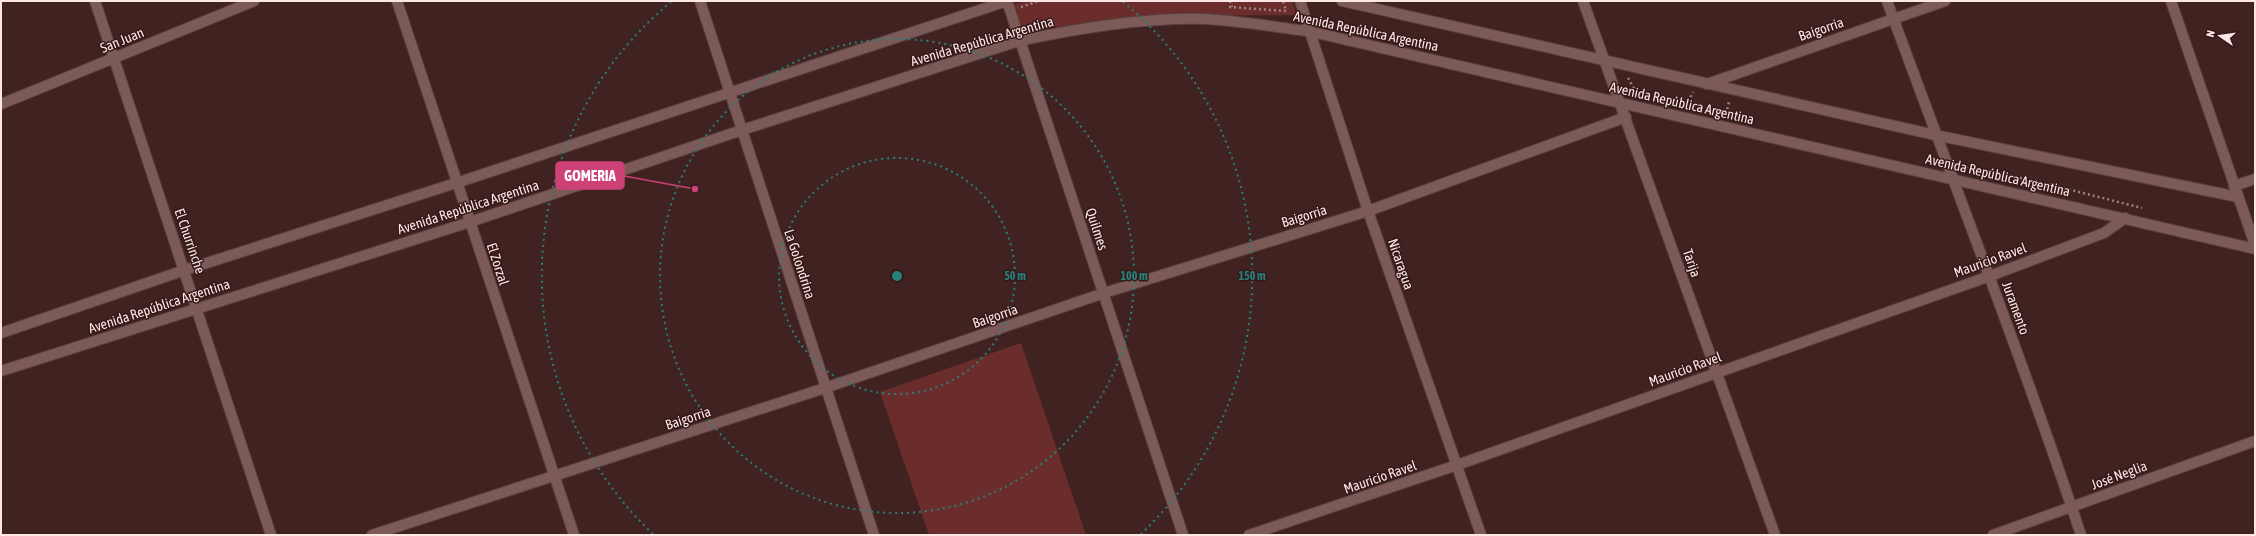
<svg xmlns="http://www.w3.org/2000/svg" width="2256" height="536" viewBox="0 0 2256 536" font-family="'Asap Condensed',sans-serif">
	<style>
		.green { fill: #6a2d2c }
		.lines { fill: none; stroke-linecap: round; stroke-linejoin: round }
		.street-casing { stroke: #59403f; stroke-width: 12 }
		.secondary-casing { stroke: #59403f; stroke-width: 12 }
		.path { stroke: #9d8382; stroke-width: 2.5; stroke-dasharray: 2 3; stroke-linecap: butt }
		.street { stroke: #7c5a58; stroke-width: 10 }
		.secondary { stroke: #7c5a58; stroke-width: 10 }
		.ring { fill: none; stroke: #27817a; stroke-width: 2; stroke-dasharray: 2 4 }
		.labels { text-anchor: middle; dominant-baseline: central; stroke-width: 3; stroke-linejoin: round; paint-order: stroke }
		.street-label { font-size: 14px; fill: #fce7e5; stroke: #351918 }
		.centre { fill: #27817a; stroke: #351918; stroke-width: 2 }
		.ring-label { font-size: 12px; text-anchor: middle; font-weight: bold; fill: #27817a; stroke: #351918; stroke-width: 3; stroke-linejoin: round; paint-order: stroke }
		.leader { fill: none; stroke: #ce4177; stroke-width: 1.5 }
		.callout-dot { fill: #ce4177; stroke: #351918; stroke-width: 1.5 }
		.callout { fill: #ce4177; stroke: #ce4177; stroke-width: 1.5 }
		.callout-label { font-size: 15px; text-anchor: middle; font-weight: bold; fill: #fff }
	</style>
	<rect width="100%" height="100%" fill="#402221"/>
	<g class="green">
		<polygon points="1026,1 1292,1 1297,15 1147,16 1023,31 1014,4"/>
		<polygon points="1021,343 1086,535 929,535 880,392"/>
	</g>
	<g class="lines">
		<g class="street-casing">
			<g id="street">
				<polyline points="95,1 271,535"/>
				<polyline points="397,1 574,535"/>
				<polyline points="700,1 874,535"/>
				<polyline points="1007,1 1183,535"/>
				<polyline points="1300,1 1368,211 1481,535"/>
				<polyline points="1342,1 1935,135 2238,197"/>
				<polyline points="1583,1 1775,535"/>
				<path d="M1887,1C1952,179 2021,355 2081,535"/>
				<polyline points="2171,1 2255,245"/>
				<polyline points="1707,84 1945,1"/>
				<polyline points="1,104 254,1"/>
				<polyline points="2234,186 2255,179"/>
				<polyline points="1,333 185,270 456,183 1007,1"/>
				<polyline points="372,535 825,388 1104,293 1368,211 1626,117"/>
				<polyline points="1249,535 1457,465 1990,276 2104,233 2125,218"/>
				<polyline points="1993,535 2255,441"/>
			</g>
		</g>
		<g class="secondary-casing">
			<path id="secondary" d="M1,371L470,222L742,130L1019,41C1079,28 1144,17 1206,19C1242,21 1276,27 1312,32L2255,249"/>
		</g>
		<g class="path">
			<polyline points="1230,1 1232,7"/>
			<polyline points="1021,7 1039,1"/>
			<polyline points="1229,7 1286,11 1283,1"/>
			<polyline points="1628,78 1636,92"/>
			<polyline points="1686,106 1693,92"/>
			<polyline points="1726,114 1729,102"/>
			<polyline points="1961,166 2036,181 2142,208"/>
		</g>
		<use href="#street" class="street"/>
		<use href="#secondary" class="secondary"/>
	</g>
	<g class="ring">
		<circle cx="897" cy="276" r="118"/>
		<circle cx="897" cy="276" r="237"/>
		<path d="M653 534A355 355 0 0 1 671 2M1123 2A355 355 0 0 1 1141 534"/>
	</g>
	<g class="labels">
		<g class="street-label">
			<text transform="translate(1821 29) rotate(-19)">Baigorria</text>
			<text transform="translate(1366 31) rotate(12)">Avenida República Argentina</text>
			<text transform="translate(122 40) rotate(-22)">San Juan</text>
			<text transform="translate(982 41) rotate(-16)">Avenida República Argentina</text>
			<text transform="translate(1682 103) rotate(13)">Avenida República Argentina</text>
			<text transform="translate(1998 175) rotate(13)">Avenida República Argentina</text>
			<text transform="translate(468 207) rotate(-18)">Avenida República Argentina</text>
			<text transform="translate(1304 216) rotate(-17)">Baigorria</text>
			<text transform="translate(1097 229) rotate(72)">Quilmes</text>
			<text transform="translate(190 241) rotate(71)">El Churrinche</text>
			<text transform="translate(1990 260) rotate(-20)">Mauricio Ravel</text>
			<text transform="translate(1692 263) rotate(71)">Tarija</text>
			<text transform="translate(498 264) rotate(72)">El Zorzal</text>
			<text transform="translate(800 264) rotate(72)">La Golondrina</text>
			<text transform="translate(1401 264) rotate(71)">Nicaragua</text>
			<text transform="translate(159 306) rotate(-18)">Avenida República Argentina</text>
			<text transform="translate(2016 308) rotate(70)">Juramento</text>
			<text transform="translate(995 316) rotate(-19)">Baigorria</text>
			<text transform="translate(1685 369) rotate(-20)">Mauricio Ravel</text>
			<text transform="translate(688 418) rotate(-18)">Baigorria</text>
			<text transform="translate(2119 475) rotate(-20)">José Neglia</text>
			<text transform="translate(1380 477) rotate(-19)">Mauricio Ravel</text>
		</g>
	</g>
	<circle cx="897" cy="276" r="6" class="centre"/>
	<g class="ring-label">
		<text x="1015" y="280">50 m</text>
		<text x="1134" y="280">100 m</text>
		<text x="1252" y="280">150 m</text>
	</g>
	<path class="leader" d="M695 189L624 176"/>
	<circle class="callout-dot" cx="695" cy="189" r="4"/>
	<rect class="callout" x="556" y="162" width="68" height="27" rx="4"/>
	<g class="callout-label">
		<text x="590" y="181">GOMERIA</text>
	</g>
	<rect width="2256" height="536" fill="none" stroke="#fce7e5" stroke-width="4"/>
	<g transform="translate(2220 36) rotate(283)" stroke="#351918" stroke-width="3" paint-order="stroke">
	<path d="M0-3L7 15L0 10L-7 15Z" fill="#fce7e5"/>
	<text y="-6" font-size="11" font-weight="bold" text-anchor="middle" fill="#fce7e5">N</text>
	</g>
</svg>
